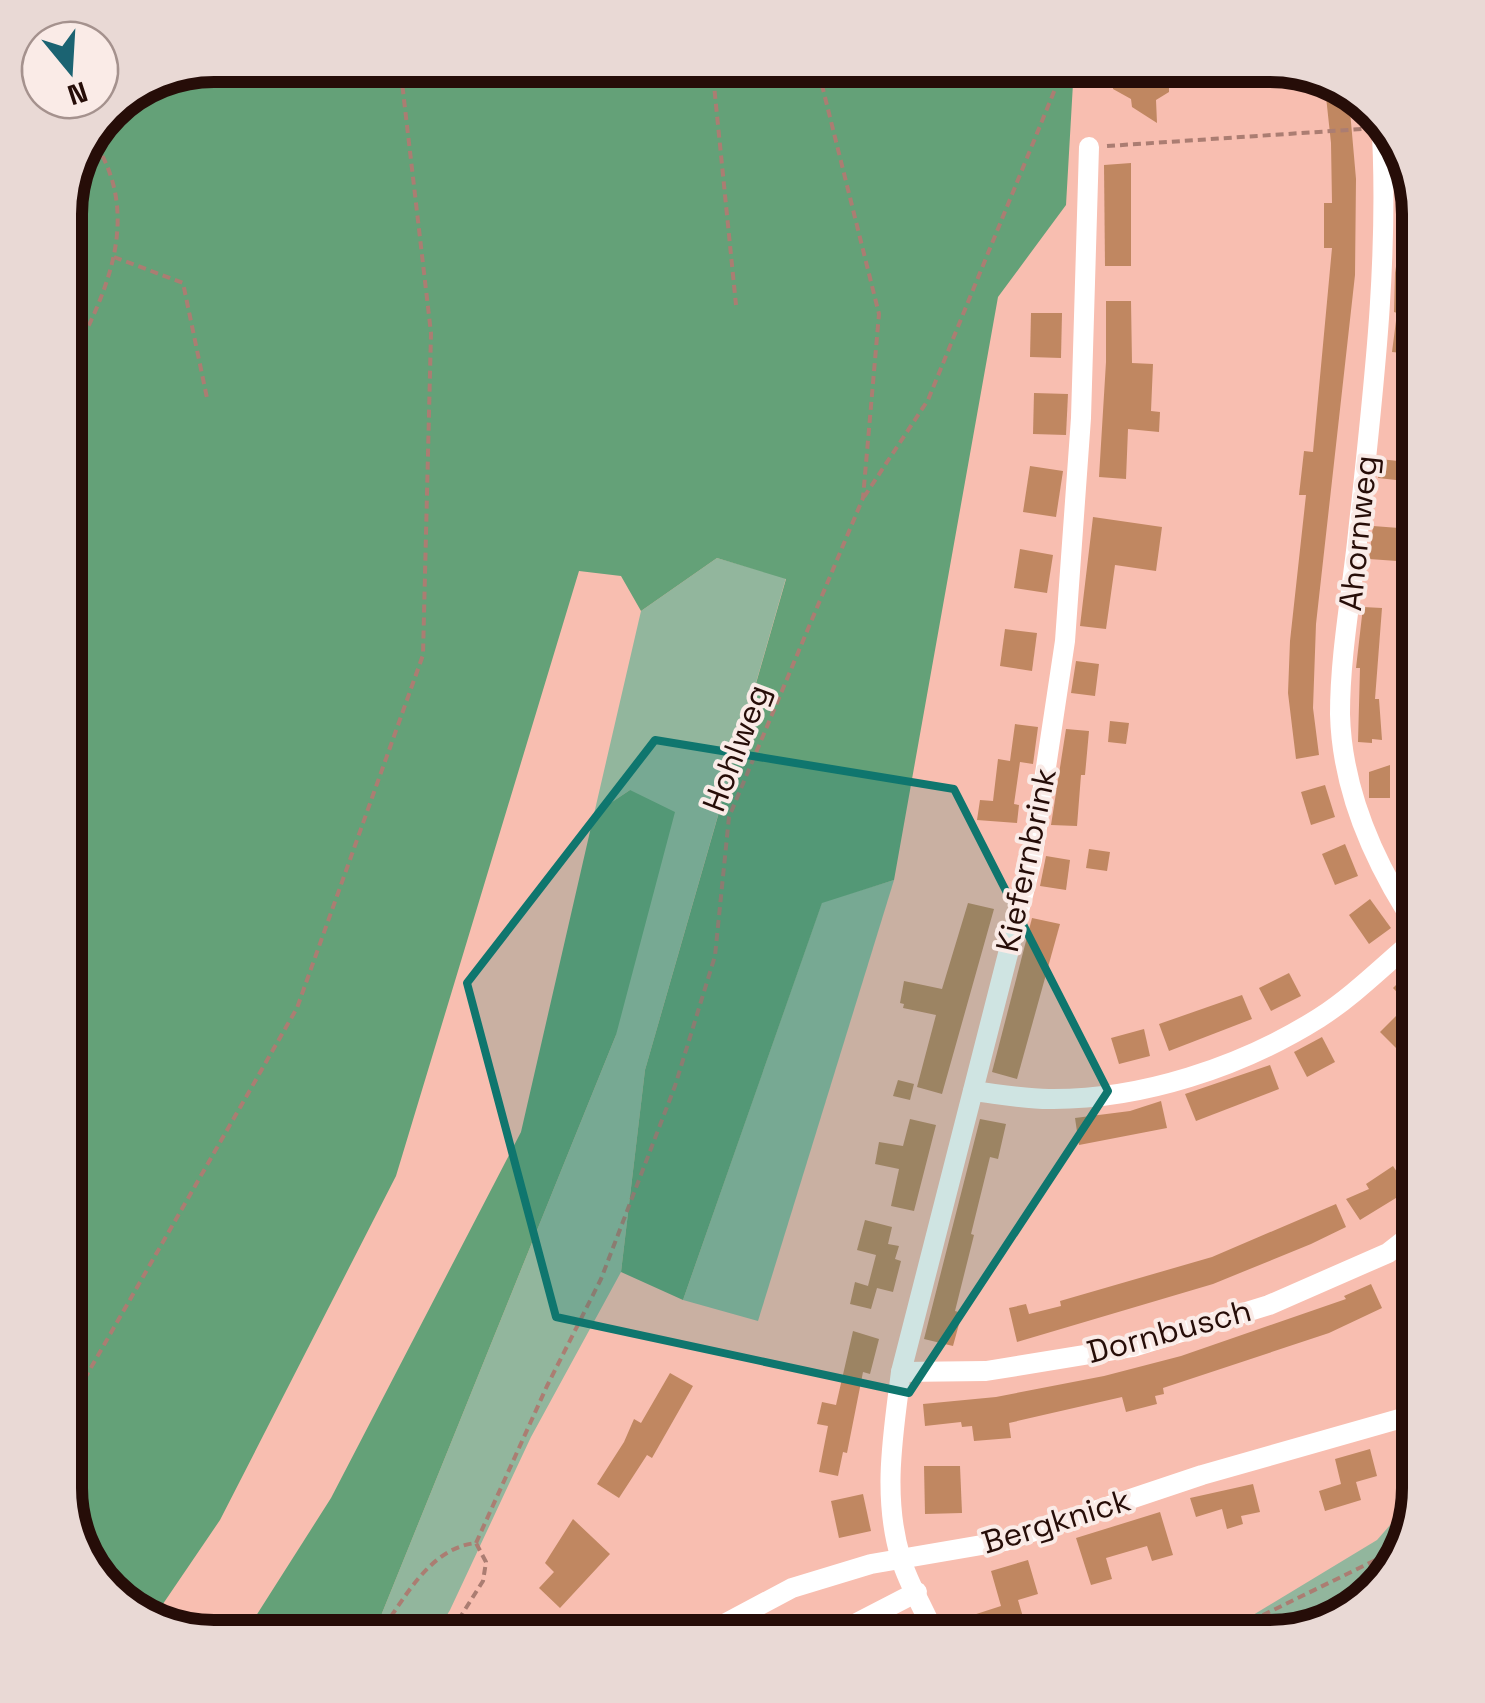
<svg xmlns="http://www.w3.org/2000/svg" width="1485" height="1703" viewBox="0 0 1485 1703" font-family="'Space Grotesk',sans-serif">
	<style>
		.green { fill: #92b69d }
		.forest { fill: #64a178 }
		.building { fill: #c08761 }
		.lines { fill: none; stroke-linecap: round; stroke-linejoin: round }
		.path { stroke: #ab7d72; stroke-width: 4; stroke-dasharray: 8 5; stroke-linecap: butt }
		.street { stroke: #fff; stroke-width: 20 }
		.marked { fill: #0f766e; fill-opacity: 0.2; stroke: #0f766e; stroke-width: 8; stroke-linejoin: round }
		.labels { text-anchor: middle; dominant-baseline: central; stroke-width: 8; stroke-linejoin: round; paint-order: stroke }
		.street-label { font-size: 32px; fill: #260d08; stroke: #faebe7 }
		.rim { fill: none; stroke: #260d08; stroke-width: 12 }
	</style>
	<rect width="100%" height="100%" fill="#f8beb0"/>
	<g class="green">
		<polygon points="717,558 786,578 645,1070 621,1272 531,1437 450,1610 433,1638 372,1638 616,1035 630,790 594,814 641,611"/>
		<polygon points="894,880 758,1321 683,1300 822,902"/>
		<polygon points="1419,1492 1404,1555 1361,1607 1271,1638 1215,1638 1377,1540"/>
	</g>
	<g class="forest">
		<polygon points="215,65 1074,66 1066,205 998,297 894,880 822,903 683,1300 621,1272 645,1070 786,579 717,558 641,611 621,576 579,571 396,1176 220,1520 150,1623 96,1579 65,1489 65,204 116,102"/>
		<polygon points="630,790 675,812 616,1035 372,1638 242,1638 331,1498 521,1132 594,814"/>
	</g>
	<g class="building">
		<polygon points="1112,65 1156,65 1156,70 1169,77 1169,92 1156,100 1157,123 1132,107 1131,99 1113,89"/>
		<polygon points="1324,78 1348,88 1356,179 1355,275 1316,624 1313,708 1319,755 1296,759 1288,693 1290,641 1306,495 1299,495 1304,451 1313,452 1332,248 1324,248 1324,203 1332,203 1331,143"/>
		<polygon points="1131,163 1131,266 1105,266 1104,165"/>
		<polygon points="1404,214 1420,216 1412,354 1392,352 1397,313 1394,312 1395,273"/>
		<polygon points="1106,301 1131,301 1132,363 1153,364 1151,411 1160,412 1159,432 1128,429 1126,479 1099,477 1106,362"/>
		<polygon points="1031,313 1062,313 1061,358 1030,357"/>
		<polygon points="1034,393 1068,394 1066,435 1033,434"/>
		<polygon points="1380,459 1398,461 1396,480 1378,478"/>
		<polygon points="1030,466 1063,471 1056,517 1023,512"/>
		<polygon points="1093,517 1162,527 1156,571 1115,565 1106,629 1080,626"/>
		<polygon points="1373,526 1399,528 1397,561 1369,559"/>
		<polygon points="1020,549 1053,555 1047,593 1014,588"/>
		<polygon points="1363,607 1382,608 1375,699 1379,699 1382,740 1372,739 1372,743 1358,742 1360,668 1356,668"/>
		<polygon points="1005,629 1037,633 1032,671 1000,666"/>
		<polygon points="1076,661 1099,664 1095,696 1071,693"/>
		<polygon points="1110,721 1129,723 1126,744 1108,742"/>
		<polygon points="1015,724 1038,727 1033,764 1020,762 1014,804 1019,805 1017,823 977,820 980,800 993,801 998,759 1010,761"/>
		<polygon points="1066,729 1089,731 1085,775 1081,775 1077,826 1051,825"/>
		<polygon points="1390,765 1390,798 1369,798 1369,772"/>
		<polygon points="1325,785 1335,817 1311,825 1301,792"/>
		<polygon points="1345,844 1358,876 1335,885 1322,854"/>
		<polygon points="1089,849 1110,852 1107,871 1086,868"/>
		<polygon points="1046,856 1070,860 1066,890 1040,886"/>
		<polygon points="1370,899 1391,928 1369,944 1349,915"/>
		<polygon points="968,903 994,909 942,1094 917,1087 936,1015 903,1008 904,1004 900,1003 904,981 942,989"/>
		<polygon points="1032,918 1060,924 1017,1079 992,1072"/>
		<polygon points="1411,970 1420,979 1420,1016 1393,988"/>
		<polygon points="1289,973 1301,996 1271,1011 1259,988"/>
		<polygon points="1242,995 1252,1019 1169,1051 1159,1024"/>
		<polygon points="1397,1015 1416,1035 1399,1051 1380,1032"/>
		<polygon points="1144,1029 1150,1056 1119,1064 1111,1038"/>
		<polygon points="1322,1037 1335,1062 1307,1077 1294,1052"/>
		<polygon points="1270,1065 1279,1089 1196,1121 1185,1094"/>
		<polygon points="898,1080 914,1084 910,1100 893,1096"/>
		<polygon points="1161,1101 1167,1128 1079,1145 1075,1118 1130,1111"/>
		<polygon points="910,1119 936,1125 914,1211 891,1206 899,1169 875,1164 879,1142 903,1146"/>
		<polygon points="980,1119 1006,1124 998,1159 990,1157 971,1234 974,1235 955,1311 962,1313 953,1346 924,1339"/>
		<polygon points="1393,1166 1409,1190 1360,1220 1346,1199 1369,1189 1366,1184"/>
		<polygon points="1336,1204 1346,1227 1311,1244 1213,1284 1017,1342 1009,1308 1026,1304 1029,1314 1061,1306 1060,1301 1212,1257"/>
		<polygon points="865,1220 892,1227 888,1244 899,1246 895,1259 901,1261 893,1292 877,1288 871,1309 850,1304 855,1282 868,1286 876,1255 857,1250"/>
		<polygon points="1420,1258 1420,1286 1409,1294 1396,1274"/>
		<polygon points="1371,1284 1382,1308 1329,1333 1163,1388 1164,1394 1155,1396 1157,1404 1126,1412 1122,1397 1052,1413 1009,1423 1011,1438 974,1441 972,1426 962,1427 961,1422 925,1426 923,1404 996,1397 1104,1376 1181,1356 1346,1299 1344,1296"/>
		<polygon points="853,1331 879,1339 870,1374 863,1372 847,1453 843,1452 838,1476 819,1472 828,1426 817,1424 822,1402 836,1405"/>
		<polygon points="670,1373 693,1386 652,1458 647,1455 619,1498 597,1484 624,1442 634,1419 641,1423"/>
		<polygon points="1370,1449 1377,1476 1356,1482 1361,1500 1325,1511 1319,1491 1341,1484 1335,1459"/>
		<polygon points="924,1466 960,1466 962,1513 925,1514"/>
		<polygon points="1253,1484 1260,1512 1241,1516 1243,1524 1227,1529 1222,1509 1196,1517 1190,1498"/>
		<polygon points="863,1494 871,1531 839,1538 831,1501"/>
		<polygon points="1160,1512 1173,1555 1152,1561 1147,1546 1106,1558 1112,1579 1091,1585 1076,1538"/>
		<polygon points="573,1519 610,1554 560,1608 539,1588 554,1572 545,1563"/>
		<polygon points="1028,1560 1038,1594 1018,1600 1023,1617 1000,1625 1004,1638 970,1638 964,1618 1001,1606 991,1571"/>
	</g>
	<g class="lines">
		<g class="path">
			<polyline points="712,65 736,305"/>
			<polyline points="1107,146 1362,129"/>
			<polyline points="114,257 183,283 207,398"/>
			<path d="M65,372C104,299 144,220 95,143"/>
			<polyline points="864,497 928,400 1060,77"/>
			<polyline points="65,1413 297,1008 423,655 431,333 400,65"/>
			<polyline points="476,1543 547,1386 601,1279 675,1086 715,956 729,817 863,498 879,314 817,65"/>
			<polyline points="461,1619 472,1635 488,1638"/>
			<path d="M376,1638C403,1602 428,1548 476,1543L486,1562L483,1581L447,1638"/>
			<polyline points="517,1638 533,1634"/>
			<polyline points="1216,1638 1390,1553 1411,1526"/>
		</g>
		<g class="street">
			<path d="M1381,116C1390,257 1373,394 1358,533C1352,592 1340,654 1340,714C1342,794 1376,867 1420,932"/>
			<path d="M973,1091C998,1094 1024,1099 1049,1099C1141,1100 1241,1067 1319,1018C1355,995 1387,962 1420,935"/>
			<polyline points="901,1372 986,1371 1133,1347 1269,1305 1388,1253 1420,1228"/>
			<polyline points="698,1638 792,1588 871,1564 1005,1541 1202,1475 1420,1413"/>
			<polyline points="828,1638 917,1592"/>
			<path d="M936,1638C926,1612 909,1586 901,1559C882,1497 893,1435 901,1372L1032,860L1065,641L1081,418L1089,147"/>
		</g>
	</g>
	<path class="marked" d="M655,740L954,789L1108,1091L909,1393L556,1317L467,983Z"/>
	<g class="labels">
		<g class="street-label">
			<text transform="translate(1358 533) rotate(-84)">Ahornweg</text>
			<text transform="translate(736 748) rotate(-69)">Hohlweg</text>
			<text transform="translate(1026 860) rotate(-78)">Kiefernbrink</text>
			<text transform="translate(1169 1331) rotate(-15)">Dornbusch</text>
			<text transform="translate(1056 1521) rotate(-17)">Bergknick</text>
		</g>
	</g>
	<path d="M0 0H1485V1703H0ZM214 82H1270A132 132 0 0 1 1402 214V1488A132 132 0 0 1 1270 1620H214A132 132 0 0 1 82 1488V214A132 132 0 0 1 214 82Z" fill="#e9d9d5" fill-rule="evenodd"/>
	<path class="rim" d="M214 82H1270A132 132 0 0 1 1402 214V1488A132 132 0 0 1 1270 1620H214A132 132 0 0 1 82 1488V214A132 132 0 0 1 214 82Z"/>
	<g transform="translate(70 70) rotate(162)"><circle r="48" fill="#faebe7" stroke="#a5928e" stroke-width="2.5"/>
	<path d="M0-8L18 38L0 25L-18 38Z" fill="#1b6372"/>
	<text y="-15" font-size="28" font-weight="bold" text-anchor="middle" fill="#260d08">N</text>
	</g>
</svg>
